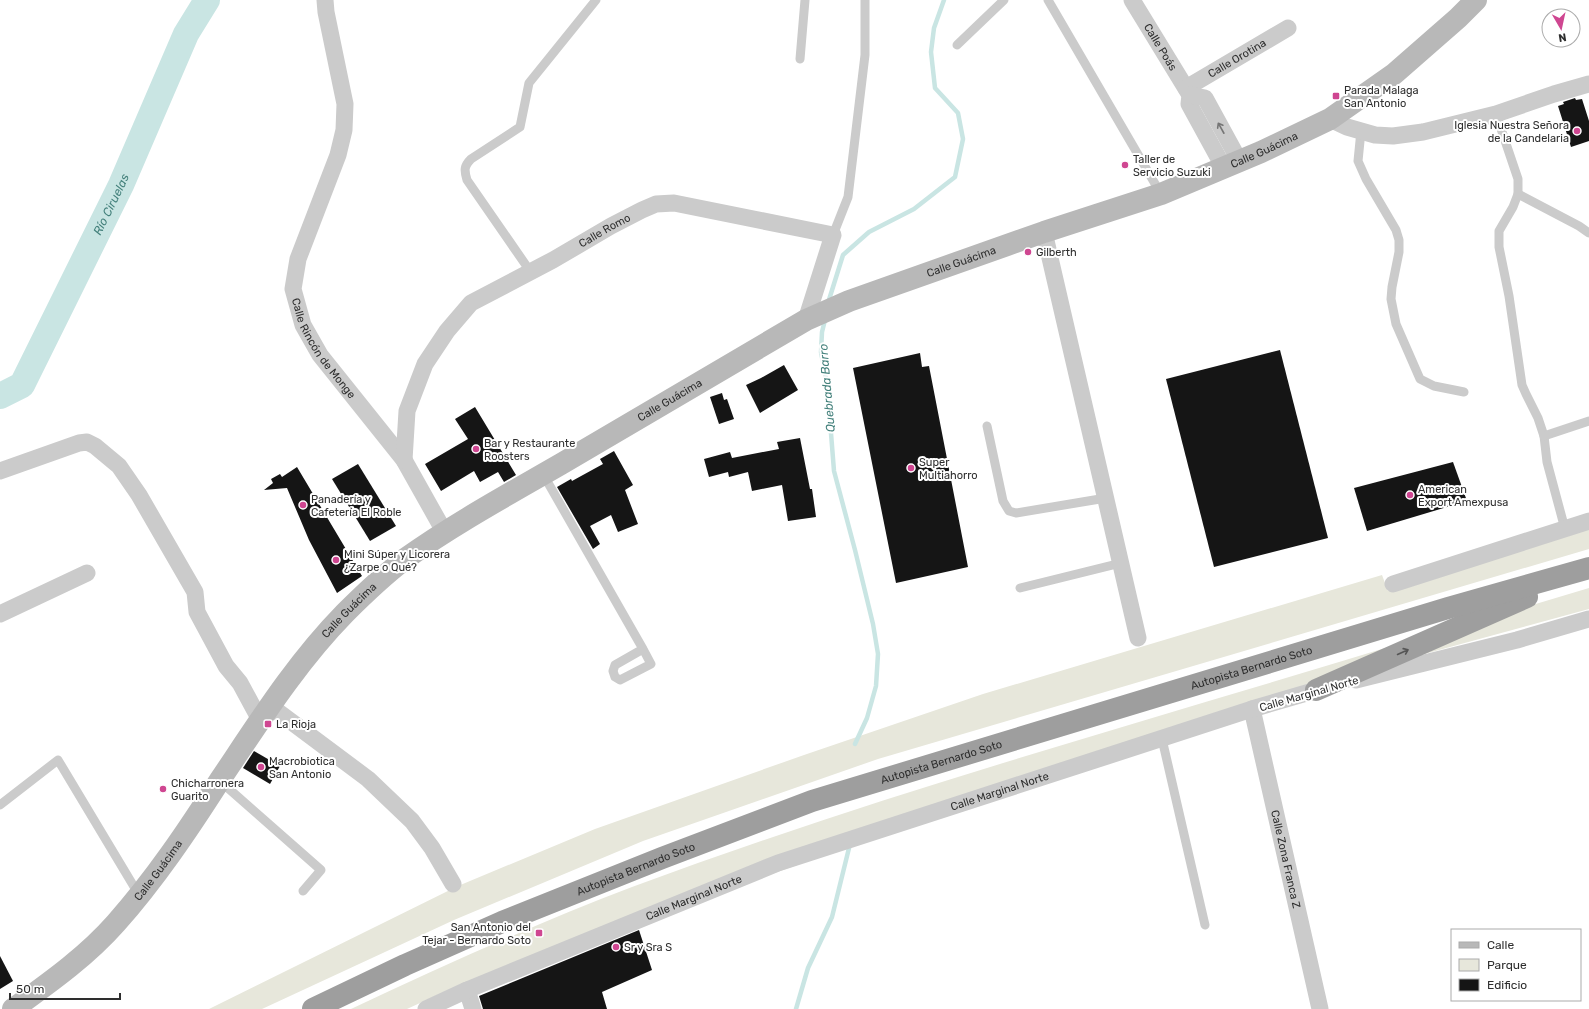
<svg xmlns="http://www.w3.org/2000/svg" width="1589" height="1009" viewBox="0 0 1589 1009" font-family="Rubik,sans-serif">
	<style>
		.green { fill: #e7e7db }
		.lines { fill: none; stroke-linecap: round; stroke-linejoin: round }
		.stream { stroke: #c9e5e3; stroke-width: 4.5 }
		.river { stroke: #c9e5e3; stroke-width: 26 }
		.building { fill: #151515 }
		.service { stroke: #cbcbcb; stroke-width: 9 }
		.minor { stroke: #cbcbcb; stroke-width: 17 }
		.secondary { stroke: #b8b8b8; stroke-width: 22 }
		.trunk { stroke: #9e9e9e; stroke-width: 22 }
		.oneway { stroke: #757575 }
		.oneway2 { stroke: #555 }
		.poi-dot { fill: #cf4691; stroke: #fff; stroke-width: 1.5 }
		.labels { text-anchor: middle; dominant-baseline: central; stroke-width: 4; stroke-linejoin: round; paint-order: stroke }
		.street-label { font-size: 11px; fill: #2e2e2e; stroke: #fff }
		.poi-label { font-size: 11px; fill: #2e2e2e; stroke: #fff; text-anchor: start }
		.water-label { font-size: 12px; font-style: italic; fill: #43807b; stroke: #fff }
	</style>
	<rect width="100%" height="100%" fill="#fff"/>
	<g class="green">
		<polygon points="1589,528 1589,549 878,759 643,841 454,920 262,1009 209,1009 458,886 595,829 804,755 983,694 1382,575 1388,591"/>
		<polygon points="1589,588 1589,609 1417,656 1529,606"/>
		<path d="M1418,638L1314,686L1243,707L461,984L407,1009H351C443,966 537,923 632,887C890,791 1155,719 1418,638Z"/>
	</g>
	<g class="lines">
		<g class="stream">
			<polyline points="828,303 843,255 869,232 914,209 955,177 963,139 958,113 935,88 931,52 934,28 944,0"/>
			<polyline points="825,320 822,332 821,352 827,383 834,471 855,550 873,624 878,654 876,686 867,718 855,744"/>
			<polyline points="796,1009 808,968 832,917 850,844"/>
		</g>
		<path class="river" id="s1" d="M0,396L22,385L121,185L186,34L207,0"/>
	</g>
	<g class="building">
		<polygon points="1575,98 1576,100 1582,99 1589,121 1589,141 1571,147 1558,106 1564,104 1563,102"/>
		<polygon points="1280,350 1328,538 1214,567 1166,379"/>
		<polygon points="920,353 922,367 929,366 968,567 896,583 853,368"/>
		<polygon points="784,365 798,390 760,413 746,385 761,378"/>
		<polygon points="722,393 724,400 727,399 734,419 719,424 710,397"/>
		<polygon points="475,407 516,475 504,482 498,472 480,482 474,471 441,491 425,464 468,439 455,419"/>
		<polygon points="800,438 810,489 812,489 816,517 788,521 782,485 752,491 748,472 729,477 728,472 709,477 704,459 730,452 732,458 779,449 777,442"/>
		<polygon points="614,451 633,485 625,490 638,524 618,532 611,515 590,526 600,544 593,549 557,487 571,479 572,481 603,464 600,459"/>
		<polygon points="1453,462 1467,501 1367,531 1354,488"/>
		<polygon points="358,464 396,526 370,541 332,479"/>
		<polygon points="297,467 362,576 337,593 309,540 287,488 264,490 273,483 271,479 280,474 282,477"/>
		<polygon points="254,751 280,766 270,784 243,768"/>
		<polygon points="639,930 652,970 602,992 607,1009 483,1009 479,996"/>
		<polygon points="0,956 13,981 0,989"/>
	</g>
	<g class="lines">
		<g class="service">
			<polyline points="1048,0 1161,194"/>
			<polyline points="957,45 1004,0"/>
			<polyline points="800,59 805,0"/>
			<polyline points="1496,114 1518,179 1518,194 1513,207 1499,231 1499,247 1509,296 1522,385 1526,394 1538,418 1544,436 1547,462 1565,529"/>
			<polyline points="1361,131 1358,161 1366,179 1396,230 1399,240 1399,252 1392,287 1391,299 1396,324 1420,379 1434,386 1464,392"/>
			<polyline points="1518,194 1579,226 1589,233"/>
			<polyline points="833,235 848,197 865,55 865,0"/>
			<path d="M530,271L467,180C464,170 464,166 471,159L520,127L529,83L596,0"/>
			<polyline points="987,426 1003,501 1009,511 1016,513 1106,498"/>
			<polyline points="1544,436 1589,421"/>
			<polyline points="543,474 643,649 651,664 620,680 615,677 613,671 615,665 643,649"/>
			<polyline points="1020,588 1121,563"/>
			<polyline points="1162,739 1205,925"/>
			<polyline points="220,781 321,870 303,891"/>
			<polyline points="0,805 58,760 139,895"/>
		</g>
		<g class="minor">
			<path id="s2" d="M325,0L326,12L345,104L344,130L338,155L298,259L293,289L303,325L320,355L404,460L445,533"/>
			<path id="s3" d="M1132,0L1190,95L1189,104L1224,168"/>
			<path id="s4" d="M1186,88L1288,28"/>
			<polyline points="1190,95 1205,98 1240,162"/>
			<polyline points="1330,119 1347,127 1375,135 1393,136 1423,132 1496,114 1554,94 1589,84"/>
			<polyline points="1044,232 1138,638"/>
			<path id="s5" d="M404,460L407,411L425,364L447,331L471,303L553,260L611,226L642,210L656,204L674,203L833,235L806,320"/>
			<polyline points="0,471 79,443 87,442 95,446 119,466 139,495 195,592 197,612 226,666 240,683 260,720"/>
			<polyline points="1393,584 1589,521"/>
			<polyline points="0,614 87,573"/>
			<polyline points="1356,680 1517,640 1589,619"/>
			<polyline points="269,705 368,779 412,821 432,848 453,884"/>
			<path id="s6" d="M1252,709L1320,1009"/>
			<polyline points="467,990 473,1009"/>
			<path id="s7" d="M426,1009L467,990L778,863L1252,709L1327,687"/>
		</g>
		<path class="secondary" id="s8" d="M13,1009C49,983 86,957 116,923C155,879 188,830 220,780C259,722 296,663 345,613C364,594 384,575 405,559C454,524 509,494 561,464C642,416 724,368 806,320L849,301L1044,232L1161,194L1261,152L1330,119L1394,74L1458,18L1476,0"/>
		<g class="trunk">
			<polyline points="1316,690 1527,597"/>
			<path id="s9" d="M313,1009L405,965L502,922L662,858L812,801L1448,608L1589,568"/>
		</g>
	</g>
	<defs><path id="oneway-shaft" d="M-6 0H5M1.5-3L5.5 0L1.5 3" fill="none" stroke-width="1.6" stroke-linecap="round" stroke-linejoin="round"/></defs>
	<use class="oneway" href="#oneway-shaft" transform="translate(1221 128) rotate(-119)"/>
	<use class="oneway2" href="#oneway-shaft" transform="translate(1403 652) rotate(-24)"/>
	<g class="poi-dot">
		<rect x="1332" y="92" width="8" height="8" rx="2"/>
		<circle cx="1577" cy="131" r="4"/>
		<circle cx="1125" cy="165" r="4"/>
		<circle cx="1028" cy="252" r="4"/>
		<circle cx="476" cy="449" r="4"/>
		<circle cx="911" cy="468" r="4"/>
		<circle cx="1410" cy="495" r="4"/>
		<circle cx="303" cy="505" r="4"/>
		<circle cx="336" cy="560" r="4"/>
		<rect x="264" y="720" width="8" height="8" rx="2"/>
		<circle cx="261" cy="767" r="4"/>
		<circle cx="163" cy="789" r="4"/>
		<rect x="535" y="929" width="8" height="8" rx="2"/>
		<circle cx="616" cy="947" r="4"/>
	</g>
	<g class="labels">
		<g class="street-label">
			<text stroke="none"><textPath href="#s3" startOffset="55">Calle Poás</textPath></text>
			<text stroke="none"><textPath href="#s4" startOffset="59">Calle Orotina</textPath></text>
			<text stroke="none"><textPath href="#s8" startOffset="1557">Calle Guácima</textPath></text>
			<text stroke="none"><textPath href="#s5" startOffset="328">Calle Romo</textPath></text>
			<text stroke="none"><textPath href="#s8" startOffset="1234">Calle Guácima</textPath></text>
			<text stroke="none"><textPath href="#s2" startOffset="367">Calle Rincón de Monge</textPath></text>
			<text stroke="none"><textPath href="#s8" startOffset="910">Calle Guácima</textPath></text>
			<text stroke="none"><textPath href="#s8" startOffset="525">Calle Guácima</textPath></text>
			<text stroke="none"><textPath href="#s9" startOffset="1000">Autopista Bernardo Soto</textPath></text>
			<text transform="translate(1309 694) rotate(-16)">Calle Marginal Norte</text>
			<text stroke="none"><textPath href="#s9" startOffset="676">Autopista Bernardo Soto</textPath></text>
			<text stroke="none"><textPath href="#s7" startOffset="614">Calle Marginal Norte</textPath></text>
			<text stroke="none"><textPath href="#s6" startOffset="154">Calle Zona Franca Z</textPath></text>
			<text stroke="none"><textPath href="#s9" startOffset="352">Autopista Bernardo Soto</textPath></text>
			<text stroke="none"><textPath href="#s8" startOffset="202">Calle Guácima</textPath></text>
			<text stroke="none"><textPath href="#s7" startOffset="290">Calle Marginal Norte</textPath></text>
		</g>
		<g class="poi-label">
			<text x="1344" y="90">Parada Malaga<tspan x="1344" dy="13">San Antonio</tspan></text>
			<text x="1569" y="125" text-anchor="end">Iglesia Nuestra Señora<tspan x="1569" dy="13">de la Candelaria</tspan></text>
			<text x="1133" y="159">Taller de<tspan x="1133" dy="13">Servicio Suzuki</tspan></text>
			<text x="1036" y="252">Gilberth</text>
			<text x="484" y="443">Bar y Restaurante<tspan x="484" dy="13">Roosters</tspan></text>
			<text x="919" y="462">Super<tspan x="919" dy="13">Multiahorro</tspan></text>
			<text x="1418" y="489">American<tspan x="1418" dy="13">Export Amexpusa</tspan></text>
			<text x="311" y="499">Panadería y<tspan x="311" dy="13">Cafetería El Roble</tspan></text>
			<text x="344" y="554">Mini Súper y Licorera<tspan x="344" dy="13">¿Zarpe o Qué?</tspan></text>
			<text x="276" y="724">La Rioja</text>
			<text x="269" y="761">Macrobiotica<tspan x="269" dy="13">San Antonio</tspan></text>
			<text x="171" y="783">Chicharronera<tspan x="171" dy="13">Guarito</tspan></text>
			<text x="531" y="927" text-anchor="end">San Antonio del<tspan x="531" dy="13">Tejar - Bernardo Soto</tspan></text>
			<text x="624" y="947">Sr y Sra S</text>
		</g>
		<g class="water-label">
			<text stroke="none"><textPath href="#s1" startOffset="226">Río Ciruelas</textPath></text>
			<text transform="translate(827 388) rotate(-95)">Quebrada Barro</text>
		</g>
	</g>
	<rect x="1451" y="929" width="130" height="72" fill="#ffffff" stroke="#ababab"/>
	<rect x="1459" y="942" width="20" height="6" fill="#b8b8b8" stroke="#ababab"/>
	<text x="1487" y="949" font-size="12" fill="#2e2e2e">Calle</text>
	<rect x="1459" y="959" width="20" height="12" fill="#e7e7db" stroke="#ababab"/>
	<text x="1487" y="969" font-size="12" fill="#2e2e2e">Parque</text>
	<rect x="1459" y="979" width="20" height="12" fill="#151515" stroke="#ababab"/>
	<text x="1487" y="989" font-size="12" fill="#2e2e2e">Edificio</text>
	<g transform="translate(1561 28) rotate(171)"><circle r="19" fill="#ffffff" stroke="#ababab"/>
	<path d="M0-3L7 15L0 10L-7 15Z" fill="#cf4691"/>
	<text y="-6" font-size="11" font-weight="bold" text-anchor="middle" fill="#2e2e2e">N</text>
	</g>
	<path d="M10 993v6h110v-6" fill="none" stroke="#2e2e2e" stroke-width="2"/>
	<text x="16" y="993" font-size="12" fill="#2e2e2e" stroke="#ffffff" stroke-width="3" paint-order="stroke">50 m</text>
</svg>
